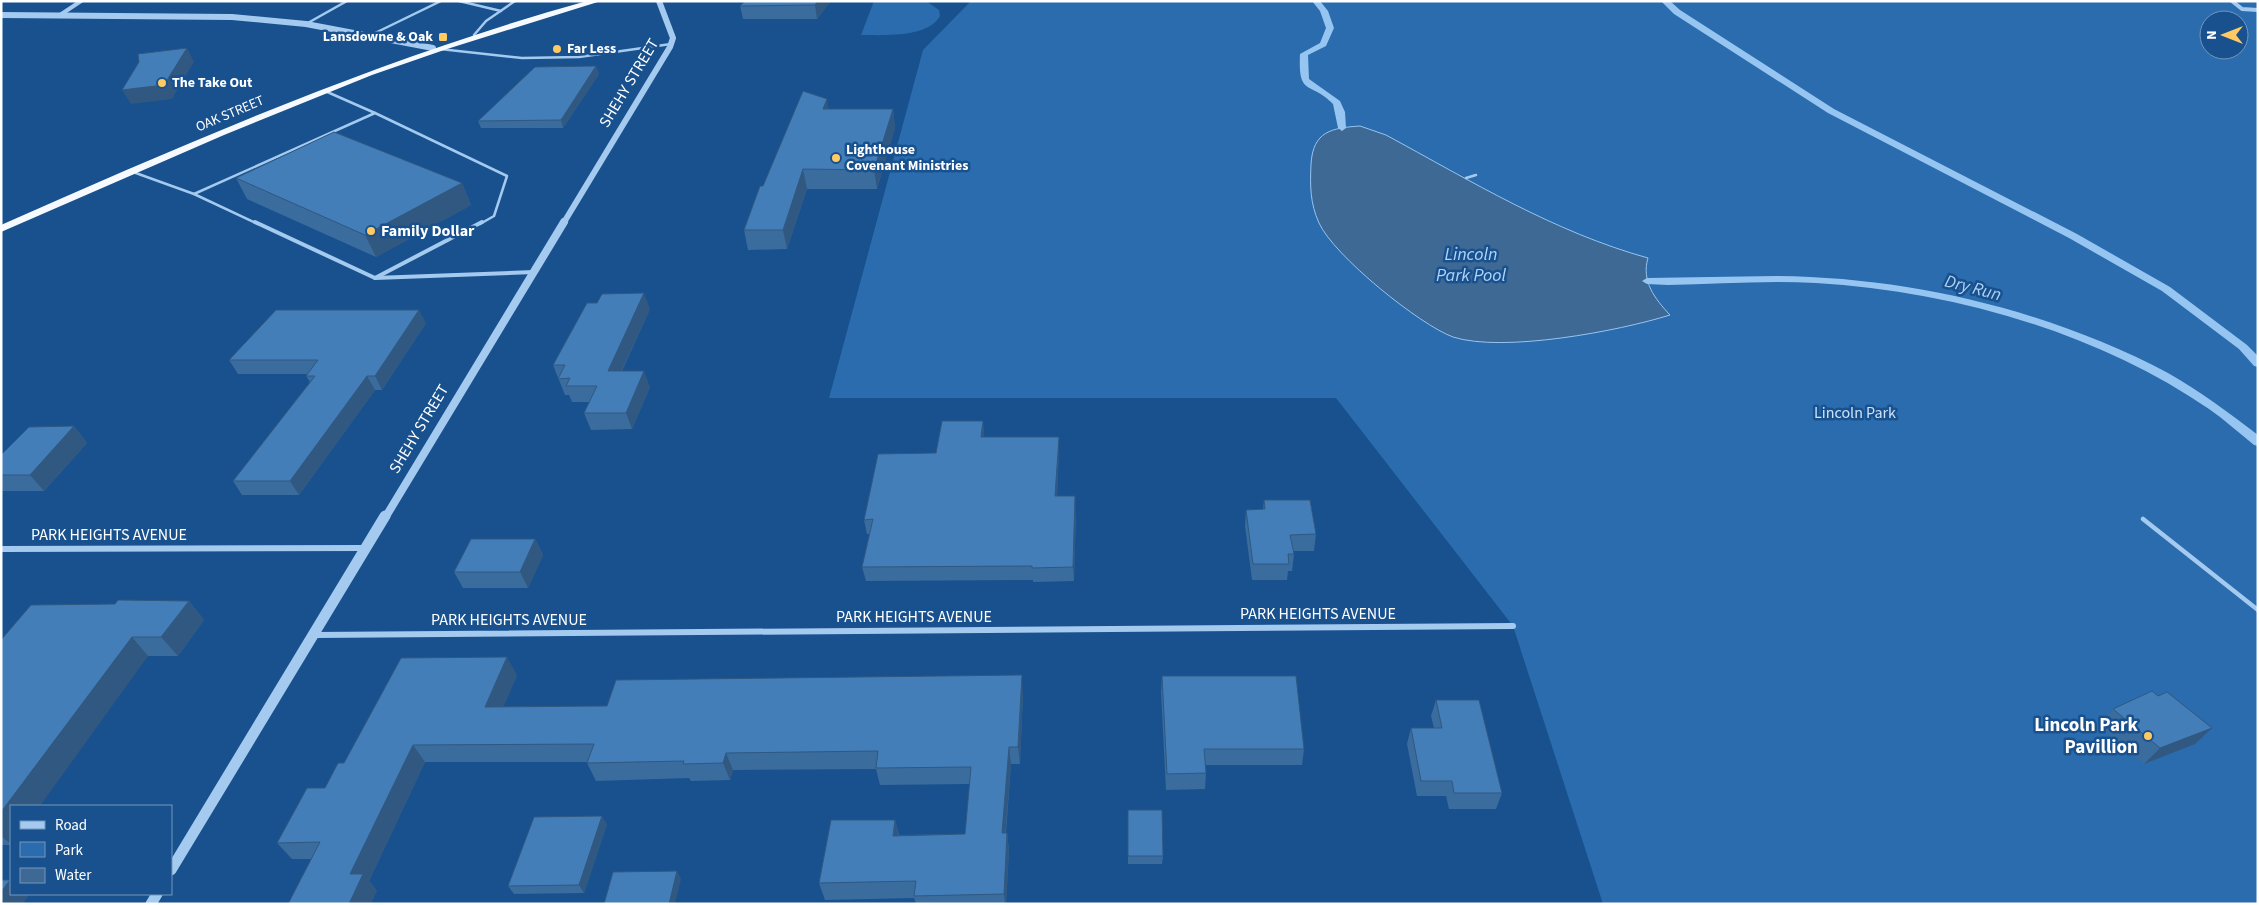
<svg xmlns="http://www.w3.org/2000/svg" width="2259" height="905" viewBox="0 0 2259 905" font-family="'Source Sans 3',sans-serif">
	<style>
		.green { fill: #2a6cad; fill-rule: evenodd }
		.water { fill: #3f6995; stroke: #96c5f2 }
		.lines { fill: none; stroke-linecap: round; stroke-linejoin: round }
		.stream { fill: #96c5f2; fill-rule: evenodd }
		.service-far2 { stroke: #a4caef; stroke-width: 2.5 }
		.service-far1 { stroke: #a4caef; stroke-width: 4 }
		.service { stroke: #a4caef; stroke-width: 4.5 }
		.minor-far1 { stroke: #a4caef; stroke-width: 4 }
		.minor { stroke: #a4caef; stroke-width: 6 }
		.tertiary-far2 { stroke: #a4caef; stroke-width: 6 }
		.tertiary-far1 { stroke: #a4caef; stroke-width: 8 }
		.tertiary { stroke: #a4caef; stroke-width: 11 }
		.trunk { fill: #f6faff; fill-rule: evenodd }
		.wall { fill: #3a6c9e }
		.shaded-wall { fill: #305881 }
		.building { fill: #447eb8; stroke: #305881 }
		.poi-dot { fill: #ffca62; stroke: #18518e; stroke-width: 2 }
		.labels { text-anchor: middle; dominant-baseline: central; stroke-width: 5; stroke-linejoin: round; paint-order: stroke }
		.far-poi-label { font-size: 14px; font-weight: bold; fill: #fff; stroke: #18518e; text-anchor: start }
		.far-street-label { font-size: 14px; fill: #fff; stroke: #18518e }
		.street-label { font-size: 16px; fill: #fff; stroke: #18518e }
		.poi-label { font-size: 16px; font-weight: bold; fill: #fff; stroke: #18518e; text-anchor: start }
		.park-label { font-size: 16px; fill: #cae3fb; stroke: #18518e }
		.water-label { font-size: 18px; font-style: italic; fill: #b0d3f6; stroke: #18518e }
		.near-poi-label { font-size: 19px; font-weight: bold; fill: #fff; stroke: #18518e; text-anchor: end }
	</style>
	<rect width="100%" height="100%" fill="#18518e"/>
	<g class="green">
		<path d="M874,1H926L939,10L940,16C928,38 883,35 861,35Z"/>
		<path d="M971,1H2258V904H1603L1513,626L1336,398H829L923,50ZM2209,20H2239V50H2209Z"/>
	</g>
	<path class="water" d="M1360,126L1386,135C1471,181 1554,232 1648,258C1641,281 1655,299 1670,315C1619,331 1503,353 1453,337C1420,325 1334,256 1319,223C1310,203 1310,186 1311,164C1313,131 1332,128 1360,126Z"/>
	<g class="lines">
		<g class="stream">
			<path d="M1312,1H1320L1328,11L1334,28L1326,46L1308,55L1309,79L1340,101L1345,112L1346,128L1342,131L1338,128L1333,104C1310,80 1298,98 1300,54L1320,43L1326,28L1320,11Z"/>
			<polygon points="1661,1 1670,1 1680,10 1834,109 2077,234 2170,287 2247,345 2258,356 2258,367 2254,366 2239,349 2162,291 2069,238 1828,113 1674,14"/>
			<path d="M1775,276C1909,277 2049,310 2168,373C2200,391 2229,413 2258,435V446L2254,445C2239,433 2225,420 2209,409C2096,332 1952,291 1816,283C1767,280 1718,284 1668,285L1647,284L1642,281L1647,278Z"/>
		</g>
		<g class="service-far2">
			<polyline points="459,1 501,11"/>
			<polyline points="306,24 347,1"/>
			<polyline points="371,35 441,1"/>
			<polyline points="474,35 486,21 515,1"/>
			<polyline points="440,49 522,58 579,57 671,44"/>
			<polyline points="325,91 375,113"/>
			<polyline points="133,172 194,194 258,224"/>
			<polyline points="1466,178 1476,175"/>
			<polyline points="194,194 375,113 507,176 494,216 480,224"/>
		</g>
		<g class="service-far1">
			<polyline points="255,222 375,278 534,272"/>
			<polyline points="375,278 482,222"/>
		</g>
		<polyline class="service" points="2143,519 2258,610"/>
		<g class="minor-far1">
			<polyline points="2232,1 2242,9 2258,10"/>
			<polyline points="60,15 81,1"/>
		</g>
		<g class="minor">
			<polyline points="1,549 366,548"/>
			<polyline points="314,635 1513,626"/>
		</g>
		<g class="tertiary-far2">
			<polyline points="1,15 232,17 306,24 433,48"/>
			<polyline points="563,224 670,47 673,38 659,1"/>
		</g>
		<polyline class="tertiary-far1" points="385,518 564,222"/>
		<g class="tertiary">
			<polyline points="171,870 385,516"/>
			<polyline points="151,904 157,894"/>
		</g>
		<path class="trunk" d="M587,1H601L447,49L372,75L224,135L1,232V225C193,140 384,57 587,1Z"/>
	</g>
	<g class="wall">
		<polygon points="745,1 831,1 817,19 743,19 740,6"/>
		<polygon points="596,66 599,74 563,128 481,128 478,121"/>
		<polygon points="828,109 893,109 895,128 877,189 807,189 787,249 748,250 744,230 763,186"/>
		<polygon points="236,178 462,183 471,205 376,257 247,199"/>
		<polygon points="650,309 622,371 650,387 632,429 591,430 584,413 590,402 572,402 569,395 565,395 553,365"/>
		<polygon points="426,323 382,390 375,390 299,495 242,495 233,481 310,382 306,376 308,374 238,374 229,360"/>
		<polygon points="983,421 984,437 1059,450 1057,496 1076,509 1074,581 1033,582 1033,580 866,581 862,567 870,534 867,534 864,520 936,453"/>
		<polygon points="74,426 87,443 44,491 1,491 1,455"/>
		<polygon points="1264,500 1316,534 1314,551 1293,551 1294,554 1292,571 1288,571 1287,580 1252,580 1245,526 1246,510 1263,509"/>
		<polygon points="535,539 543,555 528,588 463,588 454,572"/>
		<polygon points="189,601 204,620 178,656 148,656 11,806 11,845 1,845 1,640 115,604"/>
		<polygon points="517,675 503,707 607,706 1023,693 1020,764 1011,764 1006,833 1007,833 1009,850 1006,904 916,904 914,898 825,900 819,883 895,820 899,835 965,834 970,784 880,785 876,769 733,770 730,780 691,781 689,778 596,781 587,763 588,762 425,762 369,881 377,891 311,859 292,859 277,843 325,788 344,763"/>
		<polygon points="1162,676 1304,749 1302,765 1206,765 1206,773 1205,789 1166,790 1161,692"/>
		<polygon points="2158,696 2195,744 2144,764 2098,725 2113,709"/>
		<polygon points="1436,700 1502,793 1496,809 1449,809 1446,796 1417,796 1407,744 1411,728 1434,728 1431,716"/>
		<polygon points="1128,810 1163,856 1162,864 1128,864"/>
		<polygon points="607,824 584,893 514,894 508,886"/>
	</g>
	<g class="shaded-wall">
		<polygon points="818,1 831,1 817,19 815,5"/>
		<polygon points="187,48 194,62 172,99 131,104 122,90"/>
		<polygon points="596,66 599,74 563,128 561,120"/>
		<polygon points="827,99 830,118 823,109"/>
		<polygon points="893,109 895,128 877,189 874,170"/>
		<polygon points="803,169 807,189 787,249 783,230"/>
		<polygon points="462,183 471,205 376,257 365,235"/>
		<polygon points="644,293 650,309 614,387 608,371"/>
		<polygon points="419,310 426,323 382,390 375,376"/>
		<polygon points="644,371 650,387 632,429 626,413"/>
		<polygon points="367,376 375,390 299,495 290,481"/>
		<polygon points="983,421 984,435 982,450 981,437"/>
		<polygon points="74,426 87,443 44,491 30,475"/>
		<polygon points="1059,437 1059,450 1056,510 1055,496"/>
		<polygon points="1075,496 1076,509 1074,581 1073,567"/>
		<polygon points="535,539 543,555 528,588 520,572"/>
		<polygon points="189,601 204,620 178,656 161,637"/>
		<polygon points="132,637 148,656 40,806 11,806 11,844 1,836 1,812"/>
		<polygon points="507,657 517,675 496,725 485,707"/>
		<polygon points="1022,675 1023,693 1020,764 1018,747"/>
		<polygon points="2212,728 2195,744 2144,764 2160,748"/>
		<polygon points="413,745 425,762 369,881 377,891 371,904 349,904 350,874"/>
		<polygon points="1009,747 1011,764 1004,850 1002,833"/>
		<polygon points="726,753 733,770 730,780 723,763"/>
		<polygon points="602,816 607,824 584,893 579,885"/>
		<polygon points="895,820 899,837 893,836"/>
		<polygon points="1007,833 1009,850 1006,904 1005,904 1004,894"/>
		<polygon points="677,871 681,879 675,904 669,904"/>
		<polygon points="10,880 11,881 11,894 27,894 29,895 23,904 1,904 1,892"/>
	</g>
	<g class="building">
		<polygon points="745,1 818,1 815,5 740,6"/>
		<polygon points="187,48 164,85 122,90 139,62 138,54"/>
		<polygon points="596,66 561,120 478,121 535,67"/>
		<polygon points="803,91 827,99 823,109 893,109 874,170 803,169 783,230 744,230 760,186 763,186"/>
		<polygon points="334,132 462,183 365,235 236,178"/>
		<polygon points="644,293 608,371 644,371 626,413 584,413 597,386 566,386 570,378 558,379 565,365 553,365 587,303 597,303 602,294"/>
		<polygon points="276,310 419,310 375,376 367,376 290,481 233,481 315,376 306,376 318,360 229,360"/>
		<polygon points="942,421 983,421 981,437 1059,437 1055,496 1075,496 1073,567 1032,568 1032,566 862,567 873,519 864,520 878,454 936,453"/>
		<polygon points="74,426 30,475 1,475 1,455 29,427"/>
		<polygon points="1264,500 1310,500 1316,534 1290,535 1294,554 1288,554 1289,564 1253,564 1246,510 1265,509"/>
		<polygon points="471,539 535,539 520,572 454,572"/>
		<polygon points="118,600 189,601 161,637 132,637 1,812 1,640 31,605 115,604"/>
		<polygon points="507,657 485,707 607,706 616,680 1022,675 1018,747 1009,747 1002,833 1007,833 1004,894 914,896 916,881 819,883 831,820 895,820 893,836 965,834 971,767 876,768 878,751 726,753 723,763 683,764 684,761 587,763 594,744 413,745 350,874 363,874 349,904 288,904 320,842 277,843 307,788 325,788 338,763 344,763 401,658"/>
		<polygon points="1162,676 1296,676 1304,749 1204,749 1206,773 1167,774"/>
		<polygon points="2152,691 2158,696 2167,692 2212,728 2160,748 2113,709"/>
		<polygon points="1436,700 1479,700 1502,793 1454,793 1452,781 1421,781 1411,728 1442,728"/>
		<polygon points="1128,810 1162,810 1163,856 1128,856"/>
		<polygon points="602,816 579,885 508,886 534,817"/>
		<polygon points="677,871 669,904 604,904 613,872"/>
		<polygon points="1,880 10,880 1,892"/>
	</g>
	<g class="poi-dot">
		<rect x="438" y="32" width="10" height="10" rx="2.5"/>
		<circle cx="557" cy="49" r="5"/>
		<circle cx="162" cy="83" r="5"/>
		<circle cx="836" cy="158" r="5"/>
		<circle cx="371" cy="231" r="5"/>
		<circle cx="2148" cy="736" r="5"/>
	</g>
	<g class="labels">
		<g class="far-poi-label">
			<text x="433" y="37" text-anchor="end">Lansdowne &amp; Oak</text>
			<text x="567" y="49">Far Less</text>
			<text x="172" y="83">The Take Out</text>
			<text x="846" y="150">Lighthouse<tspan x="846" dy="16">Covenant Ministries</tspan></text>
		</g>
		<g class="far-street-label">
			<text transform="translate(230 114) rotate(-23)">OAK STREET</text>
		</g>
		<g class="street-label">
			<text transform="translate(629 83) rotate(-59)">SHEHY STREET</text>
			<text transform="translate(419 429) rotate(-59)">SHEHY STREET</text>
			<text x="109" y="535">PARK HEIGHTS AVENUE</text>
			<text x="1318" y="614">PARK HEIGHTS AVENUE</text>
			<text x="914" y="617">PARK HEIGHTS AVENUE</text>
			<text x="509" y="620">PARK HEIGHTS AVENUE</text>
		</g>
		<g class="poi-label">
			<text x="381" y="231">Family Dollar</text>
		</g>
		<g class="park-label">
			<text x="1855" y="413">Lincoln Park</text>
		</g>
		<g class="water-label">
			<text x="1471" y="254">Lincoln<tspan x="1471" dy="21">Park Pool</tspan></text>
			<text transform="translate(1973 288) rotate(15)">Dry Run</text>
		</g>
		<g class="near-poi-label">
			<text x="2138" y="725">Lincoln Park<tspan x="2138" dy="22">Pavillion</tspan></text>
		</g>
	</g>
	<rect width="2259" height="905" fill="none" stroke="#ffffff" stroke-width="5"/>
	<rect x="10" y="805" width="162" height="90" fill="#18518e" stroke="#7497bb"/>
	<rect x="20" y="821" width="25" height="8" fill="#a4caef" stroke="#7497bb"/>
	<text x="55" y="830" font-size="15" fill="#ffffff">Road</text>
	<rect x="20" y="842" width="25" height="15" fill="#2a6cad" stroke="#7497bb"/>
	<text x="55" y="855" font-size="15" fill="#ffffff">Park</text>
	<rect x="20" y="868" width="25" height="15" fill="#3f6995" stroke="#7497bb"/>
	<text x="55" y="880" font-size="15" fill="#ffffff">Water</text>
	<g transform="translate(2224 35) rotate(270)"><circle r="24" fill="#18518e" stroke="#7497bb"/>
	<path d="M0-4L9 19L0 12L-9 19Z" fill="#ffca62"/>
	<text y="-8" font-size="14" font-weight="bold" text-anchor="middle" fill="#ffffff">N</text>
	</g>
</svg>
